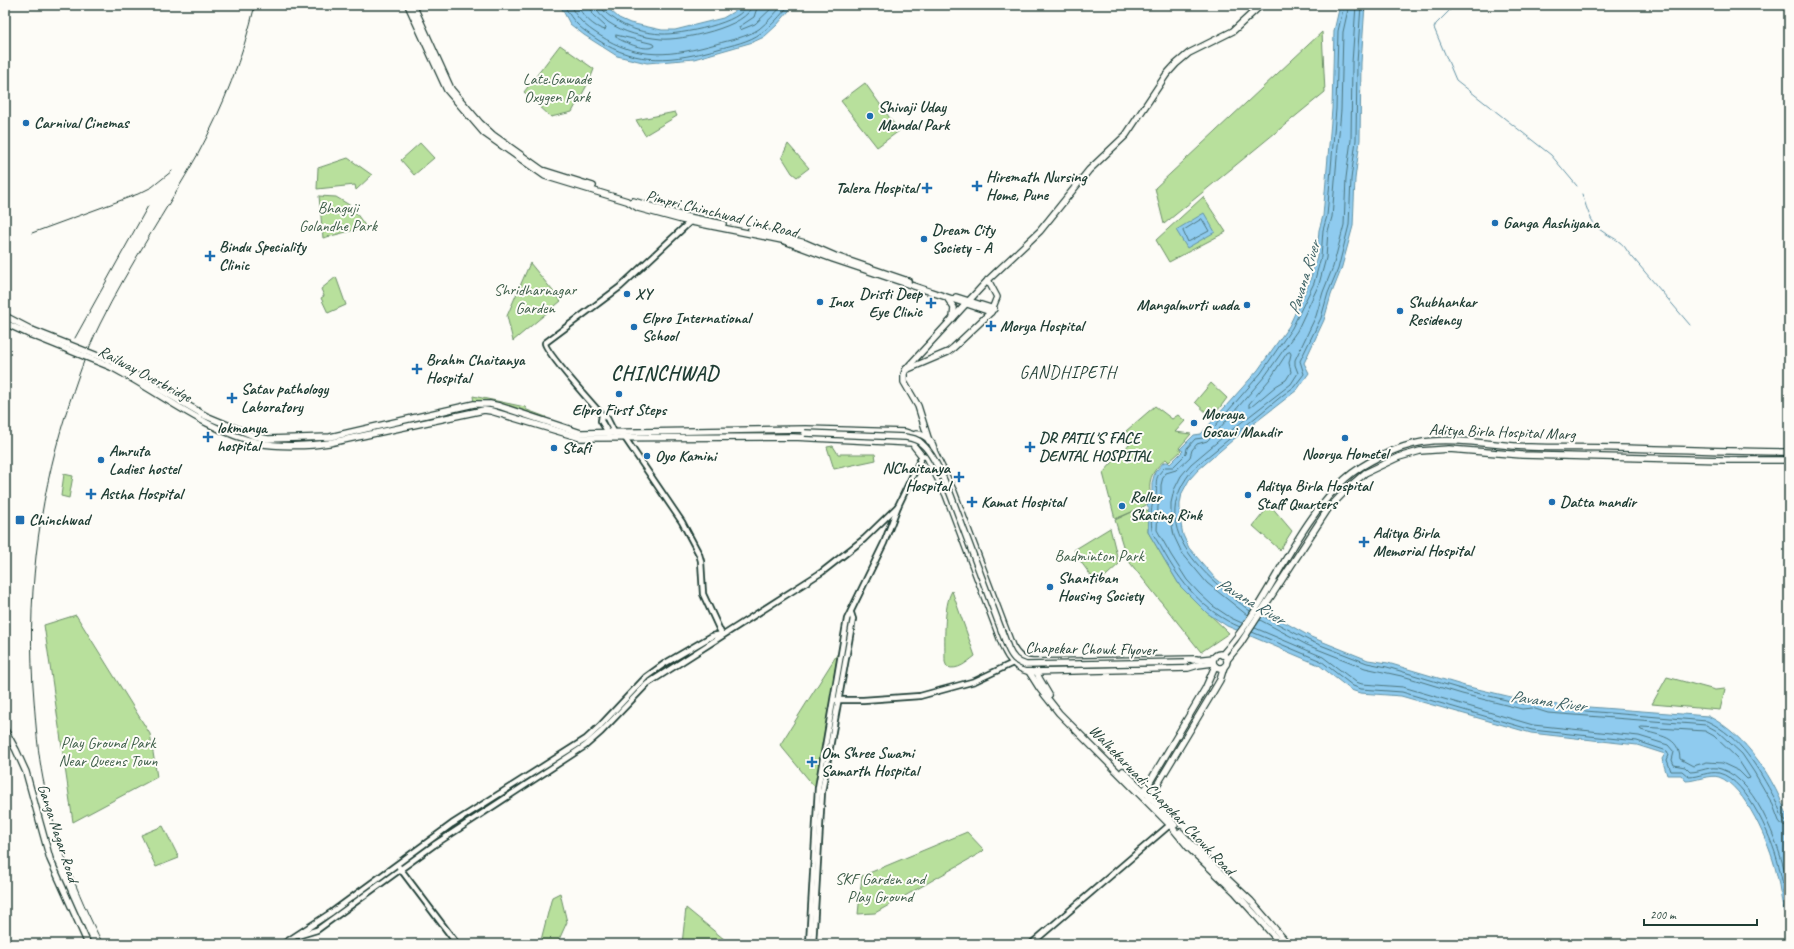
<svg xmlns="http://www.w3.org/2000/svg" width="1794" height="949" viewBox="0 0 1794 949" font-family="Caveat,sans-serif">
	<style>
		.green { fill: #b8e09c; stroke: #6c8e68 }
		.water { fill: #8fcbef; stroke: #6292a4 }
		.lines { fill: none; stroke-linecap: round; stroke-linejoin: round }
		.shore { stroke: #4c767f; stroke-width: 1 }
		.stream { stroke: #6292a4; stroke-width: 1 }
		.minor-casing { stroke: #1f3d34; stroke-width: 8 }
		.major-casing { stroke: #1f3d34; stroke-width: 8 }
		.minor { stroke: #fdfcf7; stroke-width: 4.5 }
		.major { stroke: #fdfcf7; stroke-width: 5.5 }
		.rail { stroke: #1f3d34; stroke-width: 1 }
		.major-bridge-casing { stroke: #1f3d34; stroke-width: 8; stroke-linecap: butt }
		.major-bridge { stroke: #fdfcf7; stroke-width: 5.5 }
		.poi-dot { fill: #1f6fb2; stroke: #fdfcf7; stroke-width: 1.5 }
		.labels { text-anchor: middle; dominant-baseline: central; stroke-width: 4; stroke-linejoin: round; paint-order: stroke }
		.park-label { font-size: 16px; fill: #3e5e49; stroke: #fdfcf7 }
		.poi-label { font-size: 16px; font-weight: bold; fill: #1f3d34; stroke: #fdfcf7; text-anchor: start }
		.street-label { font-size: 16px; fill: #1f3d34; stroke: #fdfcf7 }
		.water-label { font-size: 17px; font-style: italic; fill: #3b6063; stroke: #fdfcf7 }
		.neighbourhood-label { font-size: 17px; letter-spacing: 1px; fill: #1f3d34; stroke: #fdfcf7 }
		.district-label { font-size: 20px; font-weight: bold; letter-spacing: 1px; fill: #1f3d34; stroke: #fdfcf7 }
	</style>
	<rect width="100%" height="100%" fill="#fdfcf7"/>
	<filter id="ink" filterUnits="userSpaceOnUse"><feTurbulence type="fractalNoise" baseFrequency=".025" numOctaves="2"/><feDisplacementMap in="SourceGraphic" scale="8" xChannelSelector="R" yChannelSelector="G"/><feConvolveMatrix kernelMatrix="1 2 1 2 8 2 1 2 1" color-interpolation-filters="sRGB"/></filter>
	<g filter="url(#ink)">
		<g class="green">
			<polygon points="1322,32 1325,92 1164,224 1155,188"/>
			<path d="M560,45L594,69C589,84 580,97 572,112L551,117L524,92Z"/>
			<polygon points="865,83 899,131 877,147 841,101"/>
			<polygon points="675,112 677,116 645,135 636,120"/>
			<polygon points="420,143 434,158 414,175 401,160"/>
			<polygon points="788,144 809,168 797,177 792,173 782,157"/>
			<polygon points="348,158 372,175 356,190 355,185 317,189 318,168"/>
			<polygon points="319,196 336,197 351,206 366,227 323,238"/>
			<polygon points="1203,197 1226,232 1169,262 1156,240"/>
			<polygon points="530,263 561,301 513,341 507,316"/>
			<polygon points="336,277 346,305 328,313 321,298 324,296 321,289"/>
			<polygon points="1211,383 1227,398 1212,418 1195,402"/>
			<polygon points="473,396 525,407 527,410 546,417 545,420 490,403 474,404"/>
			<path d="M1155,406L1172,419L1178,415L1185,421L1175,432L1191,434L1179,448L1181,451L1169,462L1166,459C1153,470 1147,479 1151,497L1146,505L1141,508L1149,511L1148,532L1180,586L1229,633L1201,652L1127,559L1115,520L1134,511L1115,519L1103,473L1131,442L1126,431Z"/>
			<polygon points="833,446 838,454 875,454 876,460 834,469 827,447"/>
			<polygon points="64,474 73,476 69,498 61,496"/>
			<polygon points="1270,505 1292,531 1280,550 1253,526"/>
			<polygon points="1110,528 1119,564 1097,584 1081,562 1074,550"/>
			<path d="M952,591L975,656C967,662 958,671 947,667L945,662C945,645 943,605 952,591Z"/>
			<polygon points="76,615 150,734 157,777 73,822 44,625"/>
			<polygon points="838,653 816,786 814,786 780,745"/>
			<polygon points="1667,677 1715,690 1725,689 1720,710 1652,704"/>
			<polygon points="163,826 179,858 156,867 141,835"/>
			<polygon points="967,832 984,850 982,852 875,913 858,914 862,876"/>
			<polygon points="560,893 567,922 557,944 540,944 552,897"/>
			<polygon points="686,908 730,944 682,944"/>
		</g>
		<g class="water">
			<polygon points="560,5 604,5 619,18 630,23 662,30 675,30 723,18 745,5 794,5 777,25 764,37 753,42 694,59 647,63 617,56 584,35 570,24"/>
			<path d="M1340,5H1365L1361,63L1360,140L1355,179L1353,226L1341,270L1331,295L1324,320L1304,363L1309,373L1297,390L1234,439L1198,470L1189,480L1182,493L1180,504V519L1183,535L1189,548L1214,577L1252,608L1268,613L1311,637L1368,660L1388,663L1465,686L1524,700L1533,699L1549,704L1708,716C1748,736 1774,779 1789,820C1791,826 1789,837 1789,844C1789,872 1789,899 1789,927C1781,907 1781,891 1776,871C1770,845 1745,786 1719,777C1709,774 1696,781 1686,781L1681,775H1667L1662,759L1665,754L1637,745L1531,733L1401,696L1360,693L1351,690L1319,665L1227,626L1207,613L1180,586L1148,532L1149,508L1147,505L1152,497V483L1155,472L1164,462H1168L1170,464L1183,451L1180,449L1194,435L1201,434L1258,370L1289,326L1310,281L1317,256L1319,230L1323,216L1332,109L1334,31Z"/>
			<polygon points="1204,213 1215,232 1187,248 1176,230"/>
		</g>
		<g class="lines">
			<g class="shore">
				<path d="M564,5C574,24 580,28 598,40C637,66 674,61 718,49C732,45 749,42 761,33C772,26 781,15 789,5"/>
				<path d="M570,5C578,20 585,26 599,35C639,61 672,56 716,44C730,40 747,37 759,29C768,22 775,13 783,5"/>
				<path d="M577,5C582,15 593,27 605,30L606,27L593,15L590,5"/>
				<path d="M596,5C596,13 603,17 608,22C624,33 642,37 661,39C679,41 750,27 752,5"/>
				<path d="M601,5C602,11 608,15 613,18C626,29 645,33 662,34C678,35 745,23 746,5"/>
				<polyline points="758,5 754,17 739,27 740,30 755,24 775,5"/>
				<path d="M616,35L654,44L655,46C646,52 626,43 617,38Z"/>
				<polygon points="1202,219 1209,231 1188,242 1183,231"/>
				<polygon points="1290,352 1291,354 1289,363 1291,372 1286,380 1276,386 1251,407 1249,407 1249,404 1270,379 1287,353"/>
				<path d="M1250,611C1205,576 1142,527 1195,467L1283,395L1294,387L1304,374L1300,361L1321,318L1328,293L1338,269L1349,225L1351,179L1356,140L1357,63L1361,5"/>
				<polyline points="1247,615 1207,583 1182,553 1174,536 1171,520 1171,503 1174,490 1181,476 1191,464 1229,432 1291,384 1298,373 1295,365 1295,360 1316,316 1323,292 1333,267 1344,225 1346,178 1351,140 1352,63 1356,5"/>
				<path d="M1263,616L1310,641L1367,663L1387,667L1464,690L1523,704L1533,703L1549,708L1707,721C1741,737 1758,768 1775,799C1779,806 1780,815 1785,821L1789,822"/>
				<polyline points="1260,620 1307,645 1365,668 1406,677 1462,694 1522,709 1532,708 1548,713 1706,725 1717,731 1742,754 1754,772 1773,805 1779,821 1783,826 1789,827"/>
				<polyline points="1242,623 1231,618 1213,606 1199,593 1187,580 1171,555 1157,530 1158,506 1161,498 1161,485 1163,477 1166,473 1176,470 1190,457 1192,450 1197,444 1207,441 1219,429 1265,376 1297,331 1319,284 1326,258 1328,231 1332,217 1341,110 1343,32 1349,5"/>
				<path d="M1240,627C1204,612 1180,582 1162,549C1159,543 1153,536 1152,530C1151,523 1151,512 1152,506C1153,503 1156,500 1156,497C1158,482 1152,480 1165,467H1173L1186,454L1187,448L1195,439L1203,438L1215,426L1261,373L1292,328L1314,283L1321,257L1323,230L1327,216L1336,109L1338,31L1344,5"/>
				<path d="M1255,628L1323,657L1356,682L1362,684L1403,687L1533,725L1639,736L1668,745L1674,752L1672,760L1674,765L1685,767L1690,772C1701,772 1710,765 1721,769C1759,781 1783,855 1789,891"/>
				<path d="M1252,632L1321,661L1353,686L1361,689L1402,692L1532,730L1637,741L1667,751L1669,755L1667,760L1671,771H1682L1689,777C1698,777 1709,771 1719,773C1748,780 1775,844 1780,871C1784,886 1783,902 1789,916"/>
				<path d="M1642,727L1705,731L1714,736L1737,758L1750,778L1747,779L1739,771L1722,763L1707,762L1693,766L1680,759C1679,736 1660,736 1641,730L1640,728Z"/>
			</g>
			<g class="stream">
				<polyline points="1450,5 1450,10 1436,24 1434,28 1456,80 1551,155 1577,186"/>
				<path d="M1582,194C1586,205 1589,218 1596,226C1606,237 1620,237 1628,252L1690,325"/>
			</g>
			<g class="minor-casing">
				<g id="minor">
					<polyline points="602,415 601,421 609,434"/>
					<path d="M615,434L607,418L602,415C594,406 545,351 545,343L620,287L692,220"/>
					<polyline points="623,435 682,522 699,554 701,561 703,594 722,635"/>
					<polyline points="836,700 863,700 920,696 975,681 1013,663 1015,661"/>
					<polyline points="399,867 457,944"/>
					<polyline points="297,936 317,930 434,845 585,746 601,732 647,684 822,572 864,539 898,506"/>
					<polyline points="283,944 332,912 452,824 586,739 600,726 646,677 664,664 712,636 723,634"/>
					<polyline points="809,944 818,788 847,619 884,543 898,506 922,456"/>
					<polyline points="813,944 822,792 853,619 851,613"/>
					<polyline points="1031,944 1172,823"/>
				</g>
			</g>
			<g class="major-casing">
				<g id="major">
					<polyline points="408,5 447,90 484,133 545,176 627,201 638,208 682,220 782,240 833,259 991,312"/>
					<polyline points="413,5 451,89 480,123 493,135 542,170 593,186"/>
					<polyline points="633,201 683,216 723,224"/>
					<polyline points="751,229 805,243 835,256 908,281"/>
					<polyline points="956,297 994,309"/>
					<polyline points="948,299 954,308 953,318"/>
					<polyline points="5,316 32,330"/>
					<polyline points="5,323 29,334"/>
					<polyline points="113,362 206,416 254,436 268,439 330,437 474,404 490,404 499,406 581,433 806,429 905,432 914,435"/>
					<path d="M111,367C160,392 204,430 259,443C277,447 310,446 329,443L484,410L491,411L581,438L793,437L912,443"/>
					<polyline points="908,369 948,352 953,348 991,312 997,297 988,280"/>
					<path d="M916,434C925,434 934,442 934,451L931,456H922L914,446L912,439Z"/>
					<polyline points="929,441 918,406 904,382 904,374 906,369 988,280 1040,231 1089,170 1126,135 1166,75 1176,64 1189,53 1233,31 1261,5"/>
					<path d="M934,451L954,492L1012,646C1017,655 1023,662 1033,662L1196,659"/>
					<path d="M927,457L946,495L1004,649C1010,662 1019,671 1033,672L1188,668L1198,665L1213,663"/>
					<circle cx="1220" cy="661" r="7"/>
					<path d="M1222,655C1270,602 1293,528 1345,479C1364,462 1398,446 1423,442C1458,437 1495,446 1530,447C1559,448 1589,447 1618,448C1675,449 1732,452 1789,452"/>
					<polyline points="1193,660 1214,658"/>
					<polyline points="1227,660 1240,644 1328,509 1350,486 1365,473 1399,457 1420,451 1449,449 1522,455 1725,460 1789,460"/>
					<polyline points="1036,669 1039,678 1049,695"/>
					<polyline points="1028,670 1040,689 1059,713 1170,825 1189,848 1235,892 1281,944"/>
					<polyline points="5,730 16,750 26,772 50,859 88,944"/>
					<polyline points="1123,771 1150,797 1175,825"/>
					<polyline points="1142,795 1205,689 1215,666"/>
					<polyline points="1148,800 1213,692 1220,680 1224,667"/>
					<polyline points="1180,832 1204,857 1251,901 1288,944"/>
				</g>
			</g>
			<use href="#minor" class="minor"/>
			<use href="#major" class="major"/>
			<g class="rail">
				<polyline points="32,233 138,194 152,187 172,171"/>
				<polyline points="75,338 148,206"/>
				<path d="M103,944C76,892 55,836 43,779C38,753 36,727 34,700C26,603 37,506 66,413C76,383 86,352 100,324C129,265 166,211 198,154C223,108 243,56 255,5"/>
			</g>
			<g class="major-bridge-casing">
				<g id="major-bridge">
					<polyline points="32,330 113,362"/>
					<polyline points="29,334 111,367"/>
					<path d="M805,433L905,437C911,438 918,439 922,444C934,454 943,479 950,493L1008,648C1012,657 1016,662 1026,665L1185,662"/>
				</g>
			</g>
			<use href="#major-bridge" class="major-bridge"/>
		</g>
	</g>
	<g class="poi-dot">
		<circle cx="870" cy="116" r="4"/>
		<circle cx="26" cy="123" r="4"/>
		<path d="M975 180h4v4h4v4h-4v4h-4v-4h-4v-4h4z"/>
		<path d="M925 182h4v4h4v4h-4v4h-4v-4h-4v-4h4z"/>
		<circle cx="1495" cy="223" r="4"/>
		<circle cx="924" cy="239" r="4"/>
		<path d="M208 250h4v4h4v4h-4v4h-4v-4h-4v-4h4z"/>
		<circle cx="627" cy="294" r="4"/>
		<circle cx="820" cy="302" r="4"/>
		<path d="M929 297h4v4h4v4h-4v4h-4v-4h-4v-4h4z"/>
		<circle cx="1247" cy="305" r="4"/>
		<circle cx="1400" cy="311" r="4"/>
		<path d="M989 320h4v4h4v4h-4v4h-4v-4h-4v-4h4z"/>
		<circle cx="634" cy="327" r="4"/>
		<path d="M415 363h4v4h4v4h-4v4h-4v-4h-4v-4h4z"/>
		<circle cx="619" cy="394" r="4"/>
		<path d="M230 392h4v4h4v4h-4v4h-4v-4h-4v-4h4z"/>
		<circle cx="1194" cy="423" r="4"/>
		<path d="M206 431h4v4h4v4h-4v4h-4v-4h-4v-4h4z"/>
		<circle cx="1345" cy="438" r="4"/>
		<path d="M1028 441h4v4h4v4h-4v4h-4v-4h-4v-4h4z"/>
		<circle cx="554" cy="448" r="4"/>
		<circle cx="647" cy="456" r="4"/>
		<circle cx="101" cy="460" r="4"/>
		<path d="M957 471h4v4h4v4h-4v4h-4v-4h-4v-4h4z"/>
		<path d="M89 488h4v4h4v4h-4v4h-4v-4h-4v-4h4z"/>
		<circle cx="1248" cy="495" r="4"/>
		<path d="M970 496h4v4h4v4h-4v4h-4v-4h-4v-4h4z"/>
		<circle cx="1552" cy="502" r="4"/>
		<circle cx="1122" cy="506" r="4"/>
		<rect x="15" y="515" width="10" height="10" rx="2"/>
		<path d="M1362 536h4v4h4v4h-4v4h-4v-4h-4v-4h4z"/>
		<circle cx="1050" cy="587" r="4"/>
		<path d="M810 756h4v4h4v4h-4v4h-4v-4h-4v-4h4z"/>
	</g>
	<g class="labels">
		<g class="park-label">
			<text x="557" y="79">Late.Gawade<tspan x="557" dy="18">Oxygen Park</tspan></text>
			<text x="338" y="208">Bhaguji<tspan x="338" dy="18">Golandhe Park</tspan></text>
			<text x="535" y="290">Shridharnagar<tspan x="535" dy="18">Garden</tspan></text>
			<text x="1099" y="556">Badminton Park</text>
			<text x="108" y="743">Play Ground Park<tspan x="108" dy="18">Near Queens Town</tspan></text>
			<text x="880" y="879">SKF Garden and<tspan x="880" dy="18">Play Ground</tspan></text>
		</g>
		<g class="poi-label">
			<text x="878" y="107">Shivaji Uday<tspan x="878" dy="18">Mandal Park</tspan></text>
			<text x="34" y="123">Carnival Cinemas</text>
			<text x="986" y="177">Hiremath Nursing<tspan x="986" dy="18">Home, Pune</tspan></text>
			<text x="918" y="188" text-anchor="end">Talera Hospital</text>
			<text x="1503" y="223">Ganga Aashiyana</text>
			<text x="932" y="230">Dream City<tspan x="932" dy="18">Society - A</tspan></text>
			<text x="219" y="247">Bindu Speciality<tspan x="219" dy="18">Clinic</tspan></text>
			<text x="635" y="294">XY</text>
			<text x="922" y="294" text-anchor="end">Dristi Deep<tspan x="922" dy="18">Eye Clinic</tspan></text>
			<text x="828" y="302">Inox</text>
			<text x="1408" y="302">Shubhankar<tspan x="1408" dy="18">Residency</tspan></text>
			<text x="1239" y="305" text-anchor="end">Mangalmurti wada</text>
			<text x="642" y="318">Elpro International<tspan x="642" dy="18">School</tspan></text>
			<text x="1000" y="326">Morya Hospital</text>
			<text x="426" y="360">Brahm Chaitanya<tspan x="426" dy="18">Hospital</tspan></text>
			<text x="241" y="389">Satav pathology<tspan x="241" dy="18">Laboratory</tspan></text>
			<text x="619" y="410" text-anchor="middle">Elpro First Steps</text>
			<text x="1202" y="414">Moraya<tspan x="1202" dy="18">Gosavi Mandir</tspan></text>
			<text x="217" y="428">lokmanya<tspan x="217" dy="18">hospital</tspan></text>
			<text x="1039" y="438">DR PATIL'S FACE<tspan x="1039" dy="18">DENTAL HOSPITAL</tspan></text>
			<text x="562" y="448">Stafi</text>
			<text x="109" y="451">Amruta<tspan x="109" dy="18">Ladies hostel</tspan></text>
			<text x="1345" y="454" text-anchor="middle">Noorya Hometel</text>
			<text x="655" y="456">Oyo Kamini</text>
			<text x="950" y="468" text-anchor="end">NChaitanya<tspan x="950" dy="18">Hospital</tspan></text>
			<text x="1256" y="486">Aditya Birla Hospital<tspan x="1256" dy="18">Staff Quarters</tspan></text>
			<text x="100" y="494">Astha Hospital</text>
			<text x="1130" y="497">Roller<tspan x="1130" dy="18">Skating Rink</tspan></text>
			<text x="981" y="502">Kamat Hospital</text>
			<text x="1560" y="502">Datta mandir</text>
			<text x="29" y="520">Chinchwad</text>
			<text x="1373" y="533">Aditya Birla<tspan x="1373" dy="18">Memorial Hospital</tspan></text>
			<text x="1058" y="578">Shantiban<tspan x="1058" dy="18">Housing Society</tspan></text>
			<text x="821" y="753">Om Shree Swami<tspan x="821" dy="18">Samarth Hospital</tspan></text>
		</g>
		<g class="street-label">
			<text transform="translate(722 214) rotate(14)">Pimpri Chinchwad Link Road</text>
			<text transform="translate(145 374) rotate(28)">Railway Overbridge</text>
			<text transform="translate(1502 432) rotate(2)">Aditya Birla Hospital Marg</text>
			<text transform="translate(1091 649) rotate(1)">Chapekar Chowk Flyover</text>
			<text transform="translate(1162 800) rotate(46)">Walhekarwadi-Chapekar Chowk Road</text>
			<text transform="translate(58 833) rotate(72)">Ganga Nagar Road</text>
		</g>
		<g class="water-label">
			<text transform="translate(1304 278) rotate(-73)">Pavana River</text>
			<text transform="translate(1251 601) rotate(31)">Pavana River</text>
			<text transform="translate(1548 701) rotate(8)">Pavana River</text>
		</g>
		<g class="neighbourhood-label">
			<text x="1068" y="372">GANDHIPETH</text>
		</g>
		<g class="district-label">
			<text x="665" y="373">CHINCHWAD</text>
		</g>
	</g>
	<rect width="1794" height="949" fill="none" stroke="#fdfcf7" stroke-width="20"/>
	<rect x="10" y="10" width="1774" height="929" fill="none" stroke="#1f3d34" stroke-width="1.5" filter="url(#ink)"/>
	<path d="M1644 919v6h113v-6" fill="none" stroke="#1f3d34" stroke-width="2"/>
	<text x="1650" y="919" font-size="12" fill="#1f3d34" stroke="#fdfcf7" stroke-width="3" paint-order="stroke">200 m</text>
</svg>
